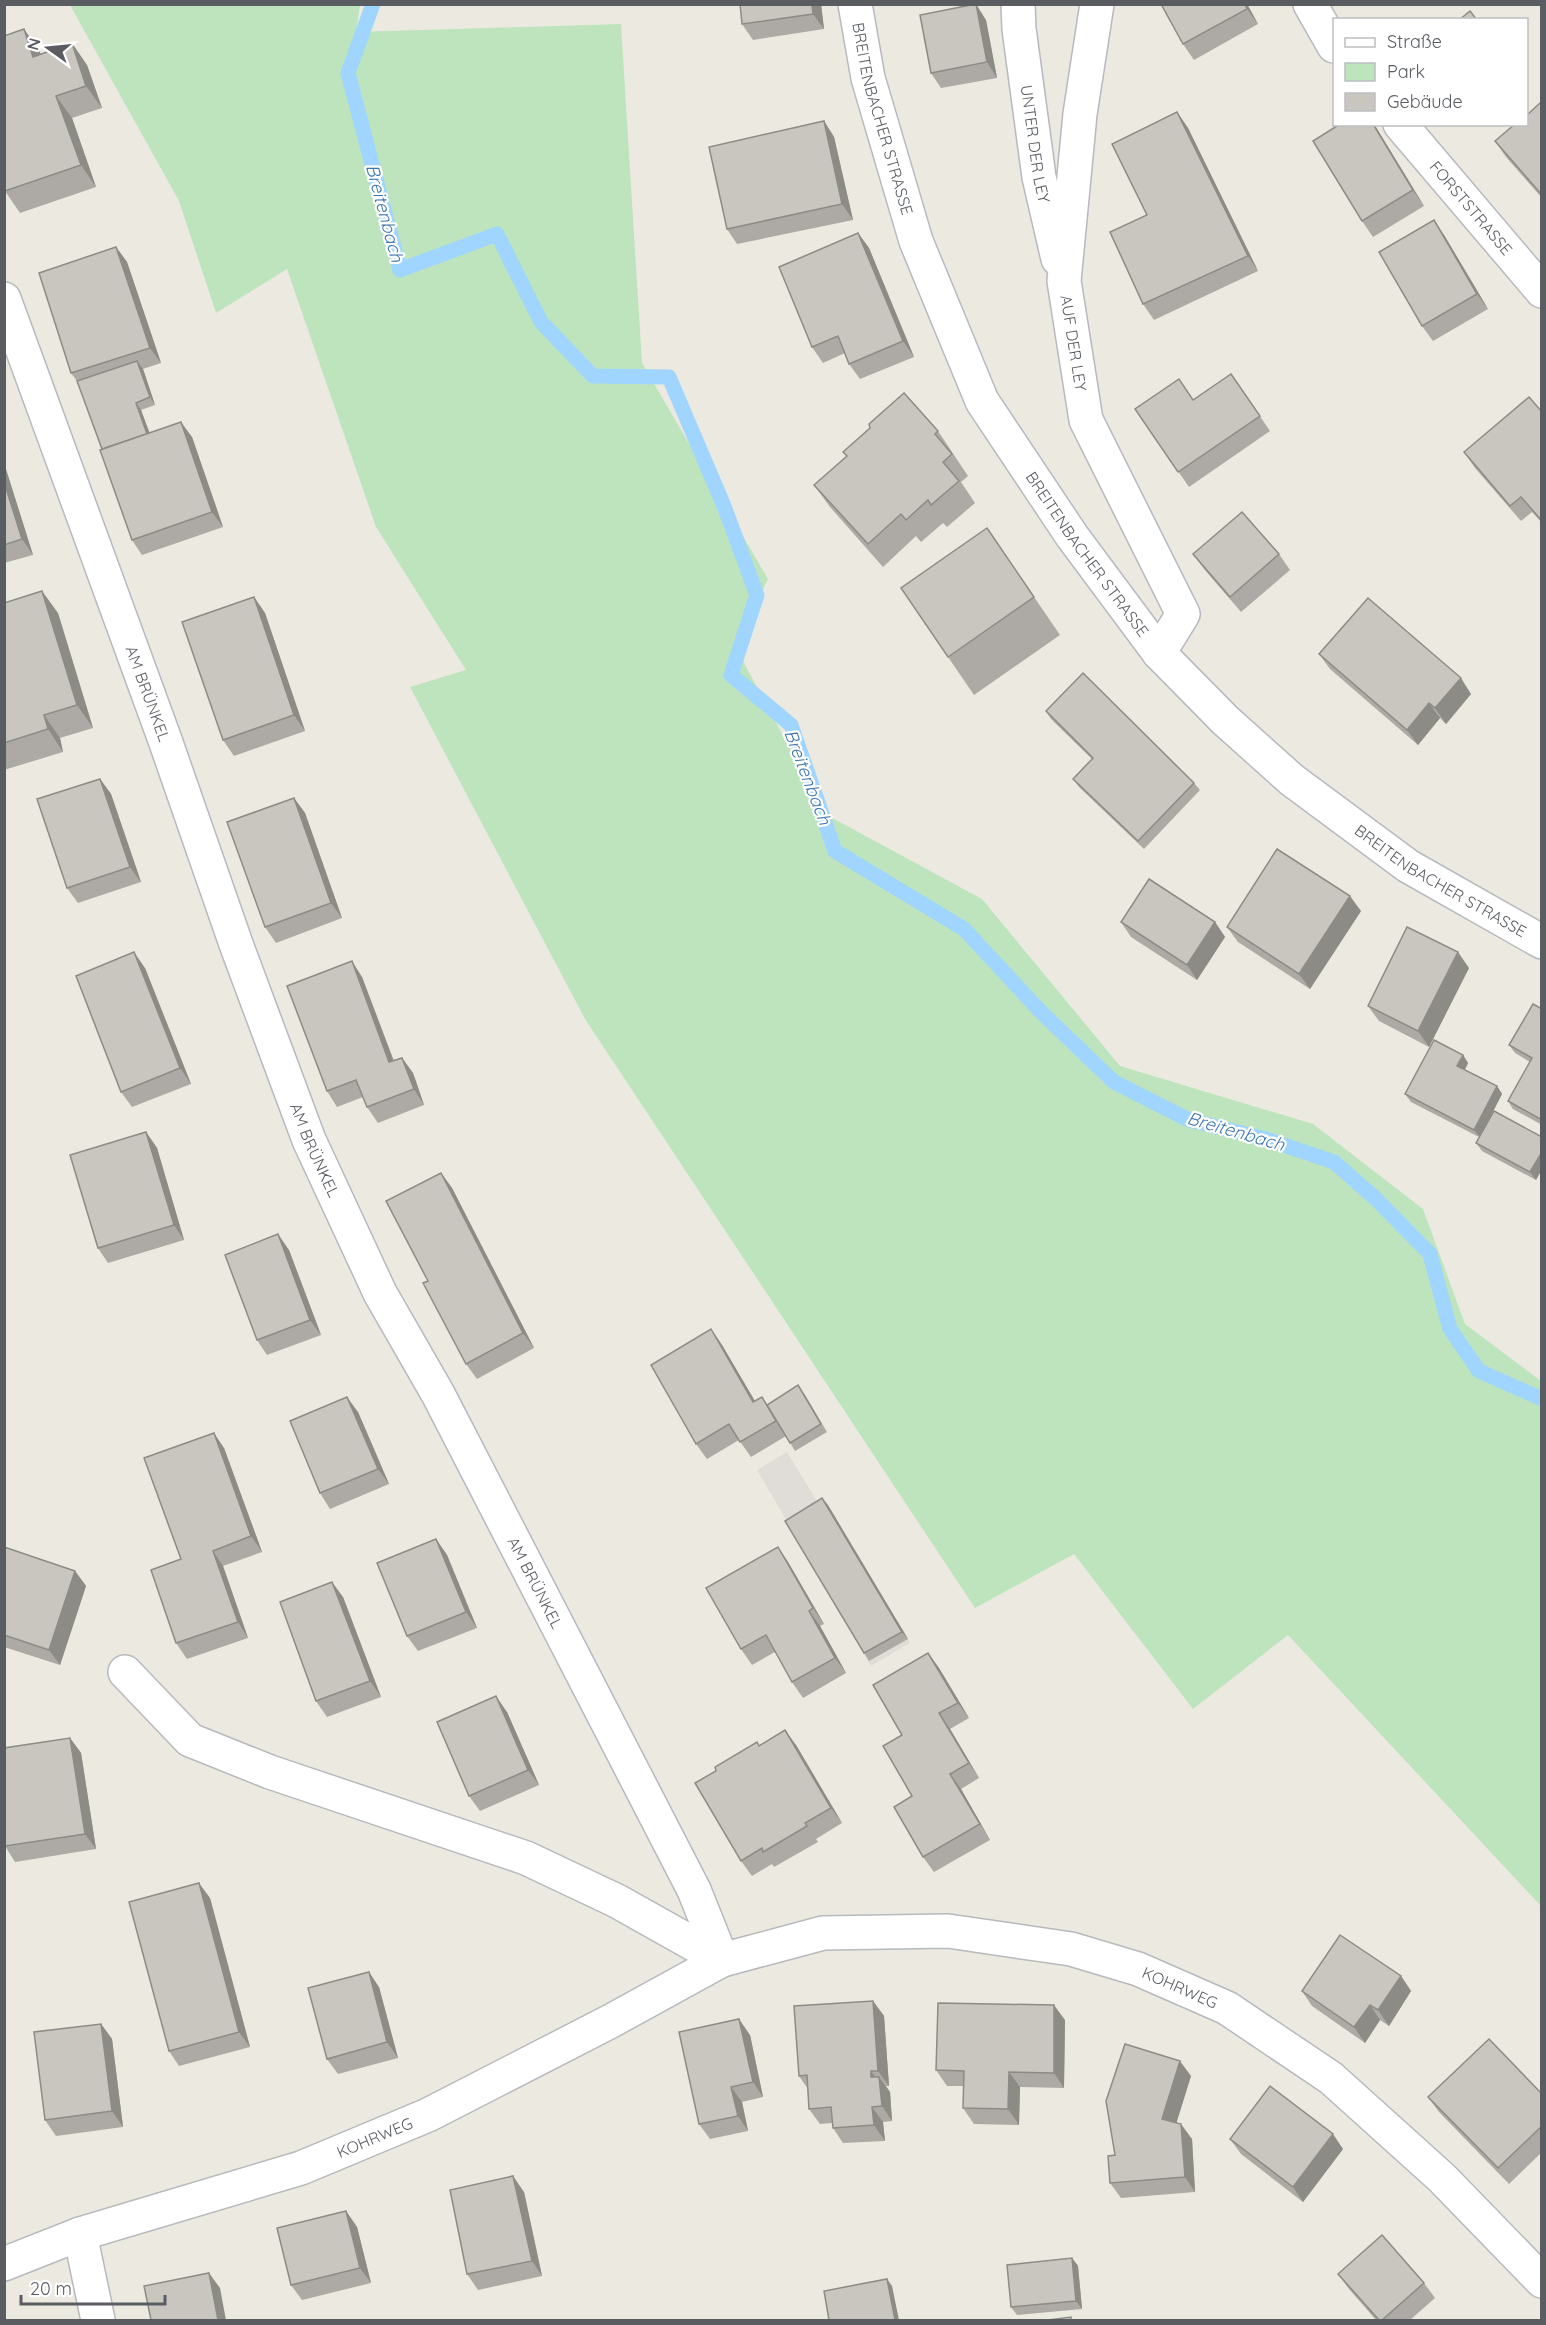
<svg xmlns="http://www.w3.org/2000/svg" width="1546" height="2325" viewBox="0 0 1546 2325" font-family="Quicksand,sans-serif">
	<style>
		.industrial { fill: #e0ddd8 }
		.green { fill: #bde4bd }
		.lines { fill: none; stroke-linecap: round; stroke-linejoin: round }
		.stream { stroke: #9fd5fe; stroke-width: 15 }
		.street-casing { stroke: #b6b9bd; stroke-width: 36 }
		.secondary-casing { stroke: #b6babf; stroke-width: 36 }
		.street { stroke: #fff; stroke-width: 33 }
		.secondary { stroke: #fff; stroke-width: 33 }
		.wall { fill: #adaaa5 }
		.shaded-wall { fill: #8d8b86 }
		.building { fill: #c9c6c0; stroke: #8d8b86; stroke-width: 1.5 }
		.labels { text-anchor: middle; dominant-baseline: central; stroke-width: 4.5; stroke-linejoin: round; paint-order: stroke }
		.street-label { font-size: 16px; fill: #595d62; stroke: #fff }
		.water-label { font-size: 18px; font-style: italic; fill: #3d76af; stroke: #fff }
	</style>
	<rect width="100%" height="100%" fill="#eceae0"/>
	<polygon class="industrial" points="787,1452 823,1511 829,1507 910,1643 871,1666 757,1470"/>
	<polygon class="green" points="70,5 360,5 356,32 621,24 642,363 768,579 735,646 825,814 982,899 1120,1066 1313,1124 1423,1209 1465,1324 1541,1381 1541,1906 1288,1635 1193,1709 1074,1554 975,1608 585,1019 410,687 466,670 376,527 287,269 216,313 179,201"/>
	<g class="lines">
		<polyline class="stream" points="373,4 348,73 400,270 497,234 541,322 593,376 669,377 724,506 757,595 731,675 791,725 835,851 964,929 1040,1011 1114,1082 1189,1120 1266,1139 1334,1162 1375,1198 1430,1254 1450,1329 1479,1371 1542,1399"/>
		<g class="street-casing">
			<g id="street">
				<path id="s1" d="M1018,4L1019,29L1039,177L1058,259"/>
				<path id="s2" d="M1097,4L1080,114L1064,281L1086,420L1183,614L1159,653"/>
				<polyline points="1310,4 1334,46"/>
				<path id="s3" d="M1400,124L1542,291"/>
				<path id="s4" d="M4,299L165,740L236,944L309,1140L380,1293L438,1394L694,1890L722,1960"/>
				<polyline points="125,1672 190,1740 270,1772 526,1858 617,1901 722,1960"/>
				<polyline points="80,2234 98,2320"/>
				<path id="s5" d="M4,2264L80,2234L301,2168L428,2115L611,2021L722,1960L823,1933L948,1931L1071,1949L1138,1969L1227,2008L1331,2078L1442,2178L1542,2281"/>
			</g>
		</g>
		<g class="secondary-casing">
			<g id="secondary">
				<path id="s6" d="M855,4L868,78L916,241L982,401L1072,536L1159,653L1225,720L1292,780L1408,866L1542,942"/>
			</g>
		</g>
		<use href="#street" class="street"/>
		<use href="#secondary" class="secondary"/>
	</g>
	<g class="wall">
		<polygon points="740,4 821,4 824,29 753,40 742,24"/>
		<polygon points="1247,4 1258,24 1194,60 1183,44"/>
		<polygon points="986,20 997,78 941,88 931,73"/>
		<polygon points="24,29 40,54 87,65 102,108 72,118 96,187 20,213 5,191"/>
		<polygon points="1542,105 1542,198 1506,157 1495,141"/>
		<polygon points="1177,112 1188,128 1258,271 1154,320 1143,304 1147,215"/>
		<polygon points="824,121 834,137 853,220 737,244 727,229"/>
		<polygon points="1374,124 1424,206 1373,237 1362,221"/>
		<polygon points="858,233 869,248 914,357 860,379 849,364 845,353 823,363 812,347"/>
		<polygon points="1444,235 1488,309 1433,341 1422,326"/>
		<polygon points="116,247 127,262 161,363 143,369 155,405 141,410 149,433 192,437 223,527 142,555 132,540 102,449 77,381 71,373"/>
		<polygon points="1231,374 1270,431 1189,487 1135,409 1194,400"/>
		<polygon points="1542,412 1542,523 1532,512 1521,521 1475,468 1464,452"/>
		<polygon points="938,431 968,476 961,482 975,503 947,527 943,523 921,542 916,536 883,567 830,507 814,485 847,456 843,452"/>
		<polygon points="4,463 33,555 4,563"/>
		<polygon points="987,528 1060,635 974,695 948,657"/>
		<polygon points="1193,554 1279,554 1290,570 1241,612 1204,569"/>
		<polygon points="254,597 265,613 305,731 234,756 223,740"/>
		<polygon points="4,603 58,613 93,728 60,738 63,752 4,770"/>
		<polygon points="1319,654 1471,694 1446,724 1440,718 1418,745 1330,669"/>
		<polygon points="1046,711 1194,783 1200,790 1144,849 1079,787 1073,779 1092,759 1051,719"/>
		<polygon points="100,779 111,794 141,882 78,903 67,888"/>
		<polygon points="294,798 305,813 342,918 276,943 265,927"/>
		<polygon points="1361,911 1310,989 1238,942 1227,927"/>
		<polygon points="1121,922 1215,922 1225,937 1197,980 1131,937"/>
		<polygon points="145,968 191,1084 132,1107 121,1092"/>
		<polygon points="1469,968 1429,1047 1379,1021 1368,1006"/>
		<polygon points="362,977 394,1061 402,1058 413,1073 424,1105 378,1123 367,1107 363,1097 337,1107 327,1091"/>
		<polygon points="1542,1009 1542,1125 1513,1109 1508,1101 1530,1062 1515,1053 1509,1045"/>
		<polygon points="1463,1055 1468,1063 1465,1070 1497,1086 1502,1094 1483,1131 1542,1137 1542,1169 1536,1180 1482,1151 1476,1143 1479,1137 1411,1102 1405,1094"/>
		<polygon points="146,1132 157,1148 184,1240 108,1263 98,1248"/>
		<polygon points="441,1173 452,1188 534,1348 477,1379 466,1364 428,1281"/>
		<polygon points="289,1250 321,1335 267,1355 257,1340"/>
		<polygon points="711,1329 722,1345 755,1401 762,1397 767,1405 804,1393 827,1432 795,1451 786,1436 751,1457 739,1440 707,1459 696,1444"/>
		<polygon points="358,1412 389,1484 330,1509 320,1493"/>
		<polygon points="224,1448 262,1552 223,1566 248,1638 187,1659 176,1643 181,1559"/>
		<polygon points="822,1498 908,1639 869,1661 864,1653"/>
		<polygon points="436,1539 447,1555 477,1628 418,1651 407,1636"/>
		<polygon points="4,1547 75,1571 86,1586 60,1665 4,1647"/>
		<polygon points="778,1547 788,1562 824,1624 820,1626 846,1673 803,1698 792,1682 775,1652 752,1665 741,1649"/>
		<polygon points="343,1597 381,1697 327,1717 316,1701"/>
		<polygon points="928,1653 939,1668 969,1718 950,1729 979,1778 961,1789 990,1840 934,1872 923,1857 902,1735"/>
		<polygon points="507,1712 539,1785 480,1811 469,1796"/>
		<polygon points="70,1738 81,1753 96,1849 15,1862 5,1846"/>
		<polygon points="759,1745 796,1745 842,1823 816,1839 818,1842 774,1867 772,1864 752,1876 741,1861"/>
		<polygon points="210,1898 250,2047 179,2066 169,2051"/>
		<polygon points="1401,1976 1411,1991 1389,2026 1380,2020 1365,2043 1312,2006 1302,1991"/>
		<polygon points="379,1987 398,2058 338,2074 327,2059"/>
		<polygon points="873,2001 884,2016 889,2086 886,2086 890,2092 892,2121 883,2122 885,2141 843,2143 833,2128 832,2123 820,2124 809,2109 808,2089 799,2076"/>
		<polygon points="1065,2020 1064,2088 1020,2087 1019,2125 974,2124 963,2108 964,2086 947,2086 936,2070"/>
		<polygon points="101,2024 112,2039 123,2127 56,2136 45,2120"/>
		<polygon points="750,2035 763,2097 742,2102 748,2131 710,2139 699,2124"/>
		<polygon points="1191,2076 1176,2123 1192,2139 1195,2192 1121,2198 1110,2183 1115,2155"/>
		<polygon points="1542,2094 1542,2152 1509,2184 1439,2112 1428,2097"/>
		<polygon points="1230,2139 1343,2149 1303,2202 1241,2154"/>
		<polygon points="524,2192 542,2276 478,2290 467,2274"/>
		<polygon points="346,2211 357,2227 371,2283 302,2300 291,2285"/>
		<polygon points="1072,2258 1078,2266 1082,2309 1017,2315 1011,2307"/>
		<polygon points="1338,2274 1424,2283 1435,2298 1410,2320 1376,2320 1349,2289"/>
	</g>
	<g class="shaded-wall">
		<polygon points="812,4 821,4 824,29 813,14"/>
		<polygon points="976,4 986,20 997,78 987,62"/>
		<polygon points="1245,4 1247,4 1258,24 1247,9"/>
		<polygon points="24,29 40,52 49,79 33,57"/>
		<polygon points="72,43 87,65 102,108 86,86"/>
		<polygon points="56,96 72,118 96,187 81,165"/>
		<polygon points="1177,112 1188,128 1258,271 1248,256"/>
		<polygon points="824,121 834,137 853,220 842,204"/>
		<polygon points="1373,124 1374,124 1424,206 1413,190"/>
		<polygon points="1434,220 1444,235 1488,309 1477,294"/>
		<polygon points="858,233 869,248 914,357 903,341"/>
		<polygon points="116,247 127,262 161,363 150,348"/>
		<polygon points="137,361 143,369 155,405 150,397"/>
		<polygon points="136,403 141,410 156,450 150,442"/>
		<polygon points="181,422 192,437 223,527 212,512"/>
		<polygon points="4,463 33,555 22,539 4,482"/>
		<polygon points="42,591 58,613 93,728 77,705"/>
		<polygon points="254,597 265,613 305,731 294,715"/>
		<polygon points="1461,678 1471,694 1446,724 1435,708"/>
		<polygon points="1429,703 1440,718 1418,745 1407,730"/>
		<polygon points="44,715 60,738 63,752 48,729"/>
		<polygon points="100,779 111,794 141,882 130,867"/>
		<polygon points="294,798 305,813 342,918 331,903"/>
		<polygon points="1350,896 1361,911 1310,989 1299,974"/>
		<polygon points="1215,922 1225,937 1197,980 1187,965"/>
		<polygon points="134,952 145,968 191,1084 180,1068"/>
		<polygon points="1458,952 1469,968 1429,1047 1418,1031"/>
		<polygon points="352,961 362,977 400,1078 389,1062"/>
		<polygon points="1463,1055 1468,1063 1463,1073 1457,1066"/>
		<polygon points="402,1058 413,1073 424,1105 414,1089"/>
		<polygon points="1497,1086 1502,1094 1480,1137 1474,1130"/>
		<polygon points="146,1132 157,1148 184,1240 174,1225"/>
		<polygon points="1542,1152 1542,1169 1536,1180 1530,1172"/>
		<polygon points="441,1173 452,1188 534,1348 523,1333"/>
		<polygon points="278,1234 289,1250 321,1335 310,1320"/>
		<polygon points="711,1329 722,1345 764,1417 753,1402"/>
		<polygon points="347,1397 358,1412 389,1484 378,1469"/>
		<polygon points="214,1433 224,1448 262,1552 251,1536"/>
		<polygon points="822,1498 828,1505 908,1639 902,1632"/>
		<polygon points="436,1539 447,1555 477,1628 466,1612"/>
		<polygon points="778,1547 788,1562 824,1624 813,1608"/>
		<polygon points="213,1551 223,1566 248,1638 238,1622"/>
		<polygon points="75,1571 86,1586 60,1665 49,1650"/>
		<polygon points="332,1582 343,1597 381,1697 370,1681"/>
		<polygon points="809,1611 820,1626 846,1673 835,1658"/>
		<polygon points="928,1653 939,1668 969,1718 958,1703"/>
		<polygon points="496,1696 507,1712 539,1785 528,1770"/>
		<polygon points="939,1713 950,1729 979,1778 969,1763"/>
		<polygon points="785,1730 796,1745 842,1823 831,1808"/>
		<polygon points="70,1738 81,1753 96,1849 85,1834"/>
		<polygon points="950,1774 961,1789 990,1840 980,1824"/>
		<polygon points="199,1883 210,1898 250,2047 239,2032"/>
		<polygon points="369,1972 379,1987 398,2058 387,2042"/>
		<polygon points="1401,1976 1411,1991 1389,2026 1378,2010"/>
		<polygon points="873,2001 884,2016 889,2086 878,2071"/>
		<polygon points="1054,2005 1065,2020 1064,2088 1054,2073"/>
		<polygon points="1370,2005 1380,2020 1365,2043 1354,2027"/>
		<polygon points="739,2019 750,2035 763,2097 753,2082"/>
		<polygon points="101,2024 112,2039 123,2127 112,2111"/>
		<polygon points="1180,2061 1191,2076 1173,2134 1162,2119"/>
		<polygon points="871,2071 880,2084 879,2077 890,2092 892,2121 882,2106 871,2077"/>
		<polygon points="1009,2072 1020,2087 1019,2125 1008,2109"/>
		<polygon points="731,2087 742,2102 748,2131 738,2116"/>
		<polygon points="872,2107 883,2122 885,2141 874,2125"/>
		<polygon points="1181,2124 1192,2139 1195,2192 1185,2177"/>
		<polygon points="1333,2134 1343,2149 1303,2202 1293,2187"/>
		<polygon points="513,2176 524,2192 542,2276 532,2261"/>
		<polygon points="346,2211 357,2227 371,2283 360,2268"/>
		<polygon points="1072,2258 1078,2266 1082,2309 1076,2301"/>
		<polygon points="209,2273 220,2288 226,2320 218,2320"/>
		<polygon points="887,2279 892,2286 899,2320 895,2320"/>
	</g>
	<g class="building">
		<polygon points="740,4 812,4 813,14 742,24"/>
		<polygon points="976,4 987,62 931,73 920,15"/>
		<polygon points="1161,4 1245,4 1247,9 1183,44"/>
		<polygon points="1470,11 1477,20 1459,20"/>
		<polygon points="24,29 33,57 72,43 86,86 56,96 81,165 5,191 4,36"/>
		<polygon points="1540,103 1542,105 1542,195 1495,141 1515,124 1527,124 1527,115"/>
		<polygon points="1177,112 1248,256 1143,304 1110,232 1147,215 1112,144"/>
		<polygon points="824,121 842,204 727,229 709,147"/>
		<polygon points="1340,124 1373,124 1413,190 1362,221 1313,141"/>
		<polygon points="1434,220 1477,294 1422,326 1379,252"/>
		<polygon points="858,233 903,341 849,364 838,336 812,347 779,267"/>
		<polygon points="116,247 150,348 71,373 39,273"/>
		<polygon points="137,361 150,397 136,403 147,434 102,449 77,381"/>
		<polygon points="1231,374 1260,416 1178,472 1135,409 1179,379 1193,400"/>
		<polygon points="904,393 938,431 935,434 952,454 943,462 959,481 931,505 928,500 906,520 901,514 868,544 814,485 847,456 843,452 870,428 869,424"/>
		<polygon points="1529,397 1542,412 1542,521 1521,497 1510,506 1464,452"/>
		<polygon points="181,422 212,512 132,540 100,450"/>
		<polygon points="4,482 22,539 4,545"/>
		<polygon points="1242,512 1279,554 1230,597 1193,554"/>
		<polygon points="987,528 1034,597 948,657 901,588"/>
		<polygon points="42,591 77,705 44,715 48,729 4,743 4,603"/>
		<polygon points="254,597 294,715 223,740 182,622"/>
		<polygon points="1368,598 1461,678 1435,708 1429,703 1407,730 1319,654"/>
		<polygon points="1083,673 1194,783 1138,841 1073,779 1093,758 1046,711"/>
		<polygon points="100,779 130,867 67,888 37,799"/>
		<polygon points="294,798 331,903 265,927 227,822"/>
		<polygon points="1277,849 1350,896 1299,974 1227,927"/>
		<polygon points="1149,879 1215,922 1187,965 1121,922"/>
		<polygon points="1407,927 1458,952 1418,1031 1368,1006"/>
		<polygon points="134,952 180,1068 121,1092 76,976"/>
		<polygon points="352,961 389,1062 402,1058 414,1089 367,1107 356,1080 327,1091 287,986"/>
		<polygon points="1533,1004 1542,1009 1542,1120 1508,1101 1532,1058 1509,1045"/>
		<polygon points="1434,1040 1463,1055 1457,1066 1497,1086 1474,1130 1405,1094"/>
		<polygon points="1494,1111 1542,1137 1542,1152 1530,1172 1476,1143"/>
		<polygon points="146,1132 174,1225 98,1248 70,1155"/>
		<polygon points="441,1173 523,1333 466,1364 423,1283 428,1281 386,1201"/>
		<polygon points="278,1234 310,1320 257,1340 225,1255"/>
		<polygon points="711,1329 753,1402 762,1397 776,1421 740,1442 729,1424 696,1444 651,1365"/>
		<polygon points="798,1385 821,1424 790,1443 767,1405"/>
		<polygon points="347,1397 378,1469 320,1493 290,1421"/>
		<polygon points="214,1433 251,1536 213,1551 238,1622 176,1643 151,1570 181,1559 144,1458"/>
		<polygon points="822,1498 902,1632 864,1653 785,1521"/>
		<polygon points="436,1539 466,1612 407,1636 377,1563"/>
		<polygon points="4,1547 75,1571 49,1650 4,1635"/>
		<polygon points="778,1547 813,1608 809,1611 835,1658 792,1682 766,1635 741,1649 706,1588"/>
		<polygon points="332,1582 370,1681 316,1701 280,1602"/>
		<polygon points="928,1653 958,1703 939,1713 969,1763 950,1774 980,1824 923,1857 894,1807 912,1796 883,1746 902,1735 873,1685"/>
		<polygon points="496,1696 528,1770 469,1796 437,1722"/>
		<polygon points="785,1730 831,1808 805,1823 807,1826 763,1852 762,1848 741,1861 695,1783 716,1771 715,1767 757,1742 759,1746"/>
		<polygon points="70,1738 85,1834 5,1846 4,1748"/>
		<polygon points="199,1883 239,2032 169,2051 129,1902"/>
		<polygon points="1340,1935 1401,1976 1378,2010 1370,2005 1354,2027 1302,1991"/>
		<polygon points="369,1972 387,2042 327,2059 308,1988"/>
		<polygon points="873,2001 878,2071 871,2071 871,2077 879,2077 882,2106 872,2107 874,2125 833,2128 831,2107 809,2109 807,2075 799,2076 794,2006"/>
		<polygon points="938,2003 1054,2005 1054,2073 1009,2072 1008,2109 963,2108 964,2071 936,2070"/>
		<polygon points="739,2019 753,2082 731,2087 738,2116 699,2124 679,2032"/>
		<polygon points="101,2024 112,2111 45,2120 34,2032"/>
		<polygon points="1489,2039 1542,2094 1542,2126 1498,2168 1428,2097"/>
		<polygon points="1125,2044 1180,2061 1162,2119 1181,2124 1185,2177 1110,2183 1108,2156 1115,2155 1106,2101"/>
		<polygon points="1270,2086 1333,2134 1293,2187 1230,2139"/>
		<polygon points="513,2176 532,2261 467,2274 450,2190"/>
		<polygon points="346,2211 360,2268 291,2285 277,2228"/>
		<polygon points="1382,2235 1424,2283 1382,2320 1379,2320 1338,2274"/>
		<polygon points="1072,2258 1076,2301 1011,2307 1007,2265"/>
		<polygon points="209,2273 218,2320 151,2320 144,2286"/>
		<polygon points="887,2279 895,2320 829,2320 824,2291"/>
		<polygon points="1071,2317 1071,2320 1048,2320"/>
	</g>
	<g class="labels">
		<g class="street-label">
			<text stroke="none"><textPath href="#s6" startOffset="118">BREITENBACHER STRASSE</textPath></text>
			<text stroke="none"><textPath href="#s1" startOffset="141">UNTER DER LEY</textPath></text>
			<text stroke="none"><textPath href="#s3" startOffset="110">FORSTSTRASSE</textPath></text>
			<text stroke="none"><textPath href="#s2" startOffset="342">AUF DER LEY</textPath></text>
			<text stroke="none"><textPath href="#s6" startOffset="604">BREITENBACHER STRASSE</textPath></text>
			<text stroke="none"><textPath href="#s4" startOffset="420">AM BRÜNKEL</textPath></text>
			<text stroke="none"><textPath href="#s6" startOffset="1090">BREITENBACHER STRASSE</textPath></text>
			<text stroke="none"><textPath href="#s4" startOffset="906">AM BRÜNKEL</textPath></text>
			<text stroke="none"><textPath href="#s4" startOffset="1392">AM BRÜNKEL</textPath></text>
			<text stroke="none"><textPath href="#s5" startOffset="1252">KOHRWEG</textPath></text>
			<text stroke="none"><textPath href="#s5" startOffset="392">KOHRWEG</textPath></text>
		</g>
		<g class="water-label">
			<text transform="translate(385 213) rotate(75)">Breitenbach</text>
			<text transform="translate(808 777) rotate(69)">Breitenbach</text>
			<text transform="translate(1236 1131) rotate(16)">Breitenbach</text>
		</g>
	</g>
	<rect width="1546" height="2325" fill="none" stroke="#595d62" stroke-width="12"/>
	<rect x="1333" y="18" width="195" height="108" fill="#ffffff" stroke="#bdbec0" stroke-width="1.5"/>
	<rect x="1345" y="38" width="30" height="9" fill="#ffffff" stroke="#bdbec0" stroke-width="1.5"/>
	<text x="1387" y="48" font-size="18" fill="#595d62">Straße</text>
	<rect x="1345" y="63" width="30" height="18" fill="#bde4bd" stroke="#bdbec0" stroke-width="1.5"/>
	<text x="1387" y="78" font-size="18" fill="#595d62">Park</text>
	<rect x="1345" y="93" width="30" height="18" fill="#c9c6c0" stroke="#bdbec0" stroke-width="1.5"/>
	<text x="1387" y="108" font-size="18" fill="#595d62">Gebäude</text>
	<g transform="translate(48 48) rotate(285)" stroke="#ffffff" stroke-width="4.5" paint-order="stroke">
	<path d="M0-4.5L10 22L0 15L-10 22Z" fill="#595d62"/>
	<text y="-9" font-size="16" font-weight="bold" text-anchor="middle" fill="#595d62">N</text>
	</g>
	<path d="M21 2295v9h144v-9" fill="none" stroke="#595d62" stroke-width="3"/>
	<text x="30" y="2295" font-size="18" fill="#595d62" stroke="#ffffff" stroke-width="4.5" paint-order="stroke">20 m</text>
</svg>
